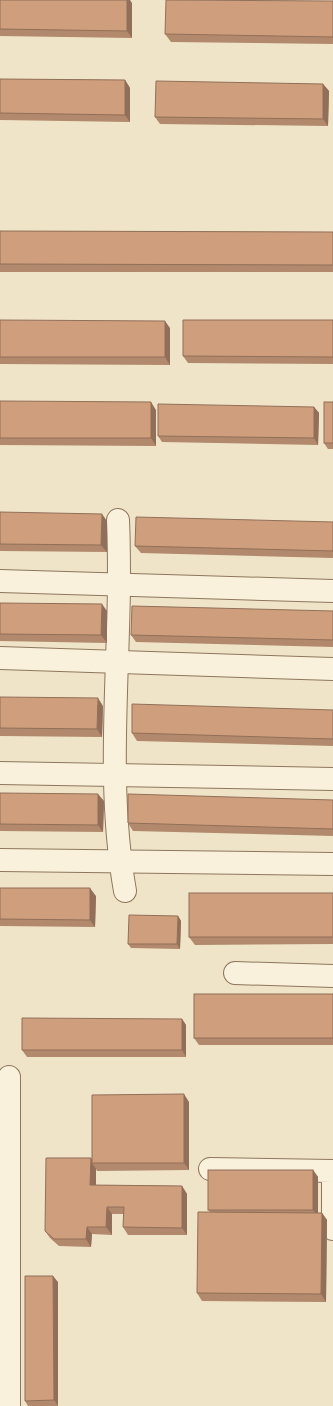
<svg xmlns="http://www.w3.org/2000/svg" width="333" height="1406" viewBox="0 0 333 1406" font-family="Lora,serif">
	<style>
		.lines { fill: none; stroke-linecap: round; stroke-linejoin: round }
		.minor-casing { stroke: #8d765c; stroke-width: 24 }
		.minor { stroke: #faf1dc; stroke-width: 22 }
		.wall { fill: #b2896c }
		.shaded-wall { fill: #916f58 }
		.building { fill: #cf9f7d; stroke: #916f58 }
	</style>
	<rect width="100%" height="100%" fill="#f0e4c8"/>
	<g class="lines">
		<g class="minor-casing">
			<g id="minor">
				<path d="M118,520C119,542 119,563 119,584C118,687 107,789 125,891"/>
				<polyline points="0,581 333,591"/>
				<polyline points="0,658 333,669"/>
				<polyline points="0,773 333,779"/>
				<polyline points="0,860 333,864"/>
				<polyline points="235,973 333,976"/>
				<polyline points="9,1077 9,1406"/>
				<polyline points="210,1169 333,1171 333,1229"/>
			</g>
		</g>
		<use href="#minor" class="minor"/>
	</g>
	<g class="wall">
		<polygon points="0,0 132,3 132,38 0,36"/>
		<polygon points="333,1 333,44 171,42 165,34"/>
		<polygon points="0,79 125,80 130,88 130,122 0,120"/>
		<polygon points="323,84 329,91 328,126 160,124 155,117"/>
		<polygon points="0,231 333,232 333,272 0,272"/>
		<polygon points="0,320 170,328 170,365 0,364"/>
		<polygon points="333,320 333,364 188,363 183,356"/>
		<polygon points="0,401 156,410 156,446 0,445"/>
		<polygon points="333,402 333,449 328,449 324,443"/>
		<polygon points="314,407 319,413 318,445 162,442 158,436"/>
		<polygon points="0,512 107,521 107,552 0,551"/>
		<polygon points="333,522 333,558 141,553 135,546"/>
		<polygon points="0,603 107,611 107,643 0,641"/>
		<polygon points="333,611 333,647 136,642 131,635"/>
		<polygon points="0,697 103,706 102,737 0,736"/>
		<polygon points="333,710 333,746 137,741 132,733"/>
		<polygon points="0,793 104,801 103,832 0,831"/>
		<polygon points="333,800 333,836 133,831 128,823"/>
		<polygon points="0,888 96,896 95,927 0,926"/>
		<polygon points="333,893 333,944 195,945 189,937"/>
		<polygon points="178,916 181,921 180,949 131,948 128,944"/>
		<polygon points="333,994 333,1045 199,1045 194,1038"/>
		<polygon points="182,1019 186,1025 186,1057 27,1057 22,1050"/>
		<polygon points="189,1102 189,1170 97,1171 96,1169 96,1185 182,1186 187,1194 187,1235 128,1235 123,1227 123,1214 112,1214 112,1235 92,1234 91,1247 59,1246 50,1238 45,1231 91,1158 92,1160"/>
		<polygon points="313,1170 318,1177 318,1213 322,1213 327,1220 326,1302 202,1301 197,1293 210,1212 208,1210"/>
		<polygon points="58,1282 58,1406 28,1406 25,1401"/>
	</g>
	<g class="shaded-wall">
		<polygon points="127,0 130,0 132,3 132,38 127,31"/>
		<polygon points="125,80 130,88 130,122 125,115"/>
		<polygon points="323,84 329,91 328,126 323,119"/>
		<polygon points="165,321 170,328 170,365 165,357"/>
		<polygon points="151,402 156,410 156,446 151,438"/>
		<polygon points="314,407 319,413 318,445 314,438"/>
		<polygon points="102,514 107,521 107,552 101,545"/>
		<polygon points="102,604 107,611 107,643 101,635"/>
		<polygon points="98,698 103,706 102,737 97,729"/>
		<polygon points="98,794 104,801 103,832 98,825"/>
		<polygon points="90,888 96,896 95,927 90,920"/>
		<polygon points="178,916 181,921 180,949 177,944"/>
		<polygon points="182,1019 186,1025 186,1057 182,1050"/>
		<polygon points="184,1094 189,1102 189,1170 184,1163"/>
		<polygon points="91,1158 94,1163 92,1163 96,1169 96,1192 90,1185"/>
		<polygon points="313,1170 318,1177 318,1216 313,1210"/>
		<polygon points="182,1186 187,1194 187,1235 182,1228"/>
		<polygon points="107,1207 112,1214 112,1235 106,1227"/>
		<polygon points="322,1213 327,1220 326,1302 321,1294"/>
		<polygon points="87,1227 92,1234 91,1247 86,1239"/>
		<polygon points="53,1276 58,1282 58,1406 54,1400"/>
	</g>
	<g class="building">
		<polygon points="0,0 127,0 127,31 0,29"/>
		<polygon points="166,0 333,1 333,37 165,34"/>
		<polygon points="0,79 125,80 125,115 0,113"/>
		<polygon points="156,81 323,84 323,119 155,117"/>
		<polygon points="0,231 333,232 333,265 0,264"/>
		<polygon points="0,320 165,321 165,357 0,357"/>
		<polygon points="183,320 333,320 333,357 183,356"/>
		<polygon points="0,401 151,402 151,438 0,438"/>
		<rect x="324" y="402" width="9" height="41"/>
		<polygon points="158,404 314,407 314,438 158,436"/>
		<polygon points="0,512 102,514 101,545 0,544"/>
		<polygon points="136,517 333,522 333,551 135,546"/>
		<polygon points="0,603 102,604 101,635 0,634"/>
		<polygon points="132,606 333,611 333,640 131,635"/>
		<polygon points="0,697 98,698 97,729 0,728"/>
		<polygon points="132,704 333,710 333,739 132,733"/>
		<polygon points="0,793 98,794 98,825 0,824"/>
		<polygon points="128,794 333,800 333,829 128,823"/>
		<polygon points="0,888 90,888 90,920 0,919"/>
		<rect x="189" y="893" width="144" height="44"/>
		<polygon points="129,915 178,916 177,944 128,944"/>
		<rect x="194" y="994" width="139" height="44"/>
		<polygon points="22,1018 182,1019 182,1050 22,1050"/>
		<polygon points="184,1094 184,1163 92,1163 92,1095"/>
		<polygon points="46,1158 91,1158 90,1185 182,1186 182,1228 123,1227 124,1207 107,1207 106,1227 87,1227 86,1239 54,1239 45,1231"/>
		<rect x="208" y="1170" width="105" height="40"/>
		<polygon points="198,1212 322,1213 321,1294 197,1293"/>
		<polygon points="25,1276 53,1276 54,1400 25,1401"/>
	</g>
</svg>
